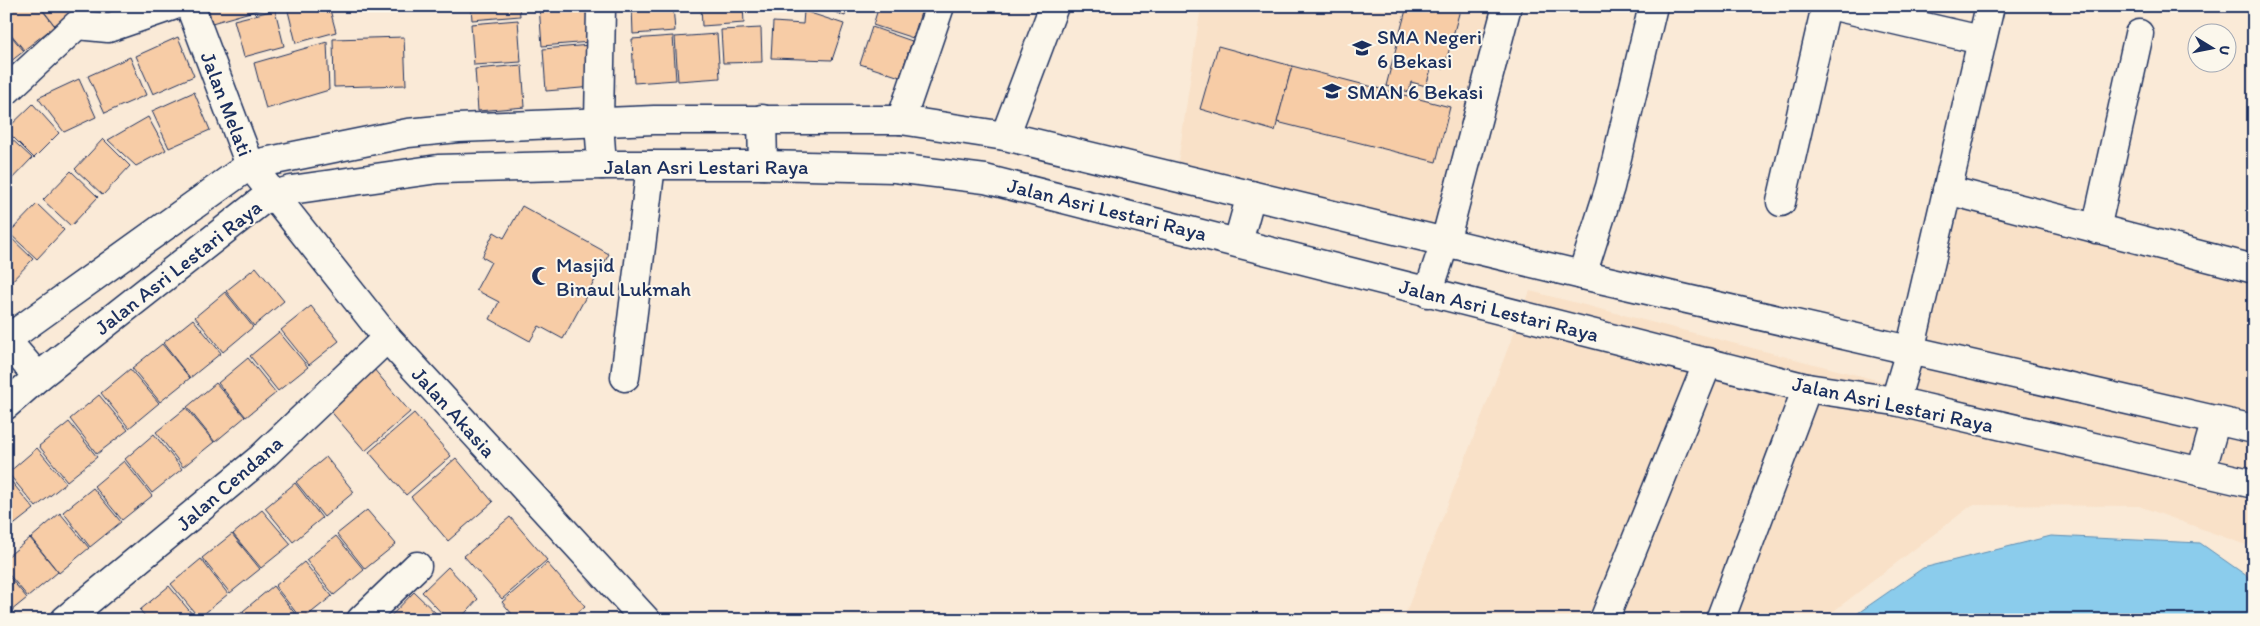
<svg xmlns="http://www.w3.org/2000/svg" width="2260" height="626" viewBox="0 0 2260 626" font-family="Itim,sans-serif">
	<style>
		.built { fill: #f9e1c8 }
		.water { fill: #8bccec; stroke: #5e8db3 }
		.building { fill: #f7cca6; stroke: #1b2f5e }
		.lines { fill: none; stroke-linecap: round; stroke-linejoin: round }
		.minor-casing { stroke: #1b2f5e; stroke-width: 31 }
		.minor { stroke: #fbf7ec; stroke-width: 28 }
		.labels { text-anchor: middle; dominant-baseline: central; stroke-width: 4; stroke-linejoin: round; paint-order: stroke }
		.poi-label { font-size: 21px; fill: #1b2f5e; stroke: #fbf7ec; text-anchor: start }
		.street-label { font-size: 21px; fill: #1b2f5e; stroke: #fbf7ec }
	</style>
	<rect width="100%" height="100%" fill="#faead7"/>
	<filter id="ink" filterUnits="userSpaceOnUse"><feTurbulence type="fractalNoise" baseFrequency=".02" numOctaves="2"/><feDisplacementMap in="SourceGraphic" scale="10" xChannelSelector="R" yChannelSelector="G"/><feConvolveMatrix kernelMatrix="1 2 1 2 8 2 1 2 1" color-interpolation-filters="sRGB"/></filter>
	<g filter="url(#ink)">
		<g class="built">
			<polygon points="1201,6 1230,6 1279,13 1281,6 1501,6 1436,232 1177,169"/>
			<polygon points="1943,178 2254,252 2254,548 2139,506 1972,505 1822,620 1403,620 1530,291 1892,384"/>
		</g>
		<polygon class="water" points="2051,536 2200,543 2254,581 2254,620 1848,620 1923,568"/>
		<g class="building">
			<polygon points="8,6 39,6 55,26 24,50 6,28 6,8"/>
			<polygon points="40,6 79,6 55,26"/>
			<polygon points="208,6 271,6 212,23"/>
			<polygon points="329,6 336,32 296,43 287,7"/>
			<polygon points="471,6 519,6 520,16 472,20"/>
			<polygon points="539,6 587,6 590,42 542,46"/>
			<polygon points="632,6 673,6 675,31 633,34"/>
			<polygon points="701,6 743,6 744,23 702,26"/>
			<polygon points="818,6 848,6 845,16"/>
			<polygon points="879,6 923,6 913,38 873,25"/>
			<polygon points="1407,6 1461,6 1444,69 1432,66 1426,86 1411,82 1409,92 1386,86"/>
			<polygon points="275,10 284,46 244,57 234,20"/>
			<polygon points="804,11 844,24 832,60 771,58 773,22 803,24"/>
			<polygon points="518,20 521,62 474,65 471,24"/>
			<polygon points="872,27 912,41 900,77 860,64"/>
			<polygon points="761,28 762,62 723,63 721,30"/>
			<polygon points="6,30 24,51 6,65"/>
			<polygon points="717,34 720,78 678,81 675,37"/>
			<polygon points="673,36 676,80 634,83 632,39"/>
			<polygon points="178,37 194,76 153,94 136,56"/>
			<polygon points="404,37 406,85 334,87 333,39"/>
			<polygon points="327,42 329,90 266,109 254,63"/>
			<polygon points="590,45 593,87 546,91 543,49"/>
			<polygon points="1218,46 1292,66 1275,131 1200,109"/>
			<polygon points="130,57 146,95 105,113 88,76"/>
			<polygon points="522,65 525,107 478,111 475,69"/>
			<polygon points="1292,66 1450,107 1436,162 1277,122"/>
			<polygon points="79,79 96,117 64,132 38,98"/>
			<polygon points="194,92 210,130 169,148 152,111"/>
			<polygon points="33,104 59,133 34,158 6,130"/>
			<polygon points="148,117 166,150 136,166 108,140"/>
			<polygon points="6,134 32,158 6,185"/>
			<polygon points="103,139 130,166 103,195 75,169"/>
			<polygon points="71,171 98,197 71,226 43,200"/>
			<polygon points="37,204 64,230 37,259 9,233"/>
			<polygon points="522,206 609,254 563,339 539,326 530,341 490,319 499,302 476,290 491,262 482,257 494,232 504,238"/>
			<polygon points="6,233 33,259 6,287"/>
			<polygon points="256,267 284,301 254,326 226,291"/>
			<polygon points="225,292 253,327 223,352 195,317"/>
			<polygon points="311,306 339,341 309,365 281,330"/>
			<polygon points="193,319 221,353 190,378 163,343"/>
			<polygon points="279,332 308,367 278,391 250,356"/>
			<polygon points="162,344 190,378 160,402 132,368"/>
			<polygon points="248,358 276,393 246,417 218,383"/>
			<polygon points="373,368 410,412 365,451 328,408"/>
			<polygon points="130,369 159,403 129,428 101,393"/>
			<polygon points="216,383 245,417 215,442 187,407"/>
			<polygon points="99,395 128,430 97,454 70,419"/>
			<polygon points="186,408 214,442 183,467 156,432"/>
			<polygon points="414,413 451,456 406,495 369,452"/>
			<polygon points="69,422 97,457 67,481 39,446"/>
			<polygon points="154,434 182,469 152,493 125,459"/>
			<polygon points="37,448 66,483 36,507 8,473"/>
			<polygon points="326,457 354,492 324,517 296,482"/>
			<polygon points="456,458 493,502 448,541 411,497"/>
			<polygon points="124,461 152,496 122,520 94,486"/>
			<polygon points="6,475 34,509 6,531"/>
			<polygon points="295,483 322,518 293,542 265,508"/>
			<polygon points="93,488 121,522 90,547 63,512"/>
			<polygon points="262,510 291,544 261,568 233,534"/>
			<polygon points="367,510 396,544 365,569 337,534"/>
			<polygon points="60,513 89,548 59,573 31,538"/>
			<polygon points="510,517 547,560 502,599 464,556"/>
			<polygon points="232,534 260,569 230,593 202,558"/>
			<polygon points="336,536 364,570 334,595 306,560"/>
			<polygon points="30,538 58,572 28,597 6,571 6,558"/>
			<polygon points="201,559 228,594 199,618 171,584"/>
			<polygon points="304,562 332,596 302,620 275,586"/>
			<polygon points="547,563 585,606 569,620 517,620 502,602"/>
			<polygon points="448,567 478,599 459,620 448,620 422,592"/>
			<polygon points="6,573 27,598 6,615"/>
			<polygon points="169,586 197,620 148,620 140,610"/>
			<polygon points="273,586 300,620 251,620 243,611"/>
			<polygon points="414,592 443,620 387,620"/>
			<polygon points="242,611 249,620 232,620"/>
		</g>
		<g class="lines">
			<g class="minor-casing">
				<g id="minor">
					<polyline points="190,6 250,165 387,338 646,620"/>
					<polyline points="601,6 599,123 602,165"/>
					<polyline points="1834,6 1981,40"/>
					<polyline points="6,91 77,25 108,28 172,6"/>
					<polyline points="762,119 763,165"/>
					<polyline points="901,120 940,6"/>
					<polyline points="1005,136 1054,6"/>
					<polyline points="1947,190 2254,269"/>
					<polyline points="1781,202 1826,6"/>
					<polyline points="2096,229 2139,34"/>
					<polyline points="1238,242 1251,195"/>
					<polyline points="1582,275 1610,187 1653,6"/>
					<polyline points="1428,293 1445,242 1507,6"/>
					<polyline points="6,340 250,165 408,133 458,128 654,120 901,120 1005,136 1582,275 2254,429"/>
					<polyline points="6,340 38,377"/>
					<polyline points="625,377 651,165"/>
					<polyline points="1895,401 1910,351 1990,6"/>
					<polyline points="6,405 38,377 260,202 274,195 291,190 438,169 602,165 763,165 895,168 985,179 1807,388 1895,401 2254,484"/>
					<polyline points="2201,472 2216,420"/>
					<polyline points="65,620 261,458 387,338"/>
					<polyline points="361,620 417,566"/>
					<polyline points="1604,620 1708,362"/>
					<polyline points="1720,620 1807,388"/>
				</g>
			</g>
			<use href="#minor" class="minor"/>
		</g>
	</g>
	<defs>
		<g id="school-bare" transform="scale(1.5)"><path d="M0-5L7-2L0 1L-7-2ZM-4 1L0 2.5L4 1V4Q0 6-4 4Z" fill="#1b2f5e" stroke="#fbf7ec" stroke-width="2.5" paint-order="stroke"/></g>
		<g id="mosque-bare" transform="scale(1.5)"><path d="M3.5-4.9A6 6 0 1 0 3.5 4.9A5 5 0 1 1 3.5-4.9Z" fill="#1b2f5e" stroke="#fbf7ec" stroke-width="2.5" paint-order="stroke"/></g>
	</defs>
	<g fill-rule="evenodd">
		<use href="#school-bare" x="1362" y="48"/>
		<use href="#school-bare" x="1332" y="91"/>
		<use href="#mosque-bare" x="541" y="276"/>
	</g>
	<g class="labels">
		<g class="poi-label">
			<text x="1377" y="36">SMA Negeri<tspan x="1377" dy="24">6 Bekasi</tspan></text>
			<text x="1347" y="91">SMAN 6 Bekasi</text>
			<text x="556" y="264">Masjid<tspan x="556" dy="24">Binaul Lukmah</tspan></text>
		</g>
		<g class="street-label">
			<text transform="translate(227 104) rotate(69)">Jalan Melati</text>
			<text x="706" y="166">Jalan Asri Lestari Raya</text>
			<text transform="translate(1107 209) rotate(14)">Jalan Asri Lestari Raya</text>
			<text transform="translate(178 267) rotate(-38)">Jalan Asri Lestari Raya</text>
			<text transform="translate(1499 310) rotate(14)">Jalan Asri Lestari Raya</text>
			<text transform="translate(1893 404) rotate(12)">Jalan Asri Lestari Raya</text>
			<text transform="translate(454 412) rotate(48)">Jalan Akasia</text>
			<text transform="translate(229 483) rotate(-41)">Jalan Cendana</text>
		</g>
	</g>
	<rect width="2260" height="626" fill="none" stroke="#fbf7ec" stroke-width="25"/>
	<rect x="12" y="12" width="2235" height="601" fill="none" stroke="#1b2f5e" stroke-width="2" filter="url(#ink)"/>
	<g transform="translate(2212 48) rotate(100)"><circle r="24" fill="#fbf7ec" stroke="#a1a7b3"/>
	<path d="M0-4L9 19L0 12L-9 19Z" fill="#1b2f5e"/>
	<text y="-8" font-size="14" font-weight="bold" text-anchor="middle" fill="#1b2f5e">U</text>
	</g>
</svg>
